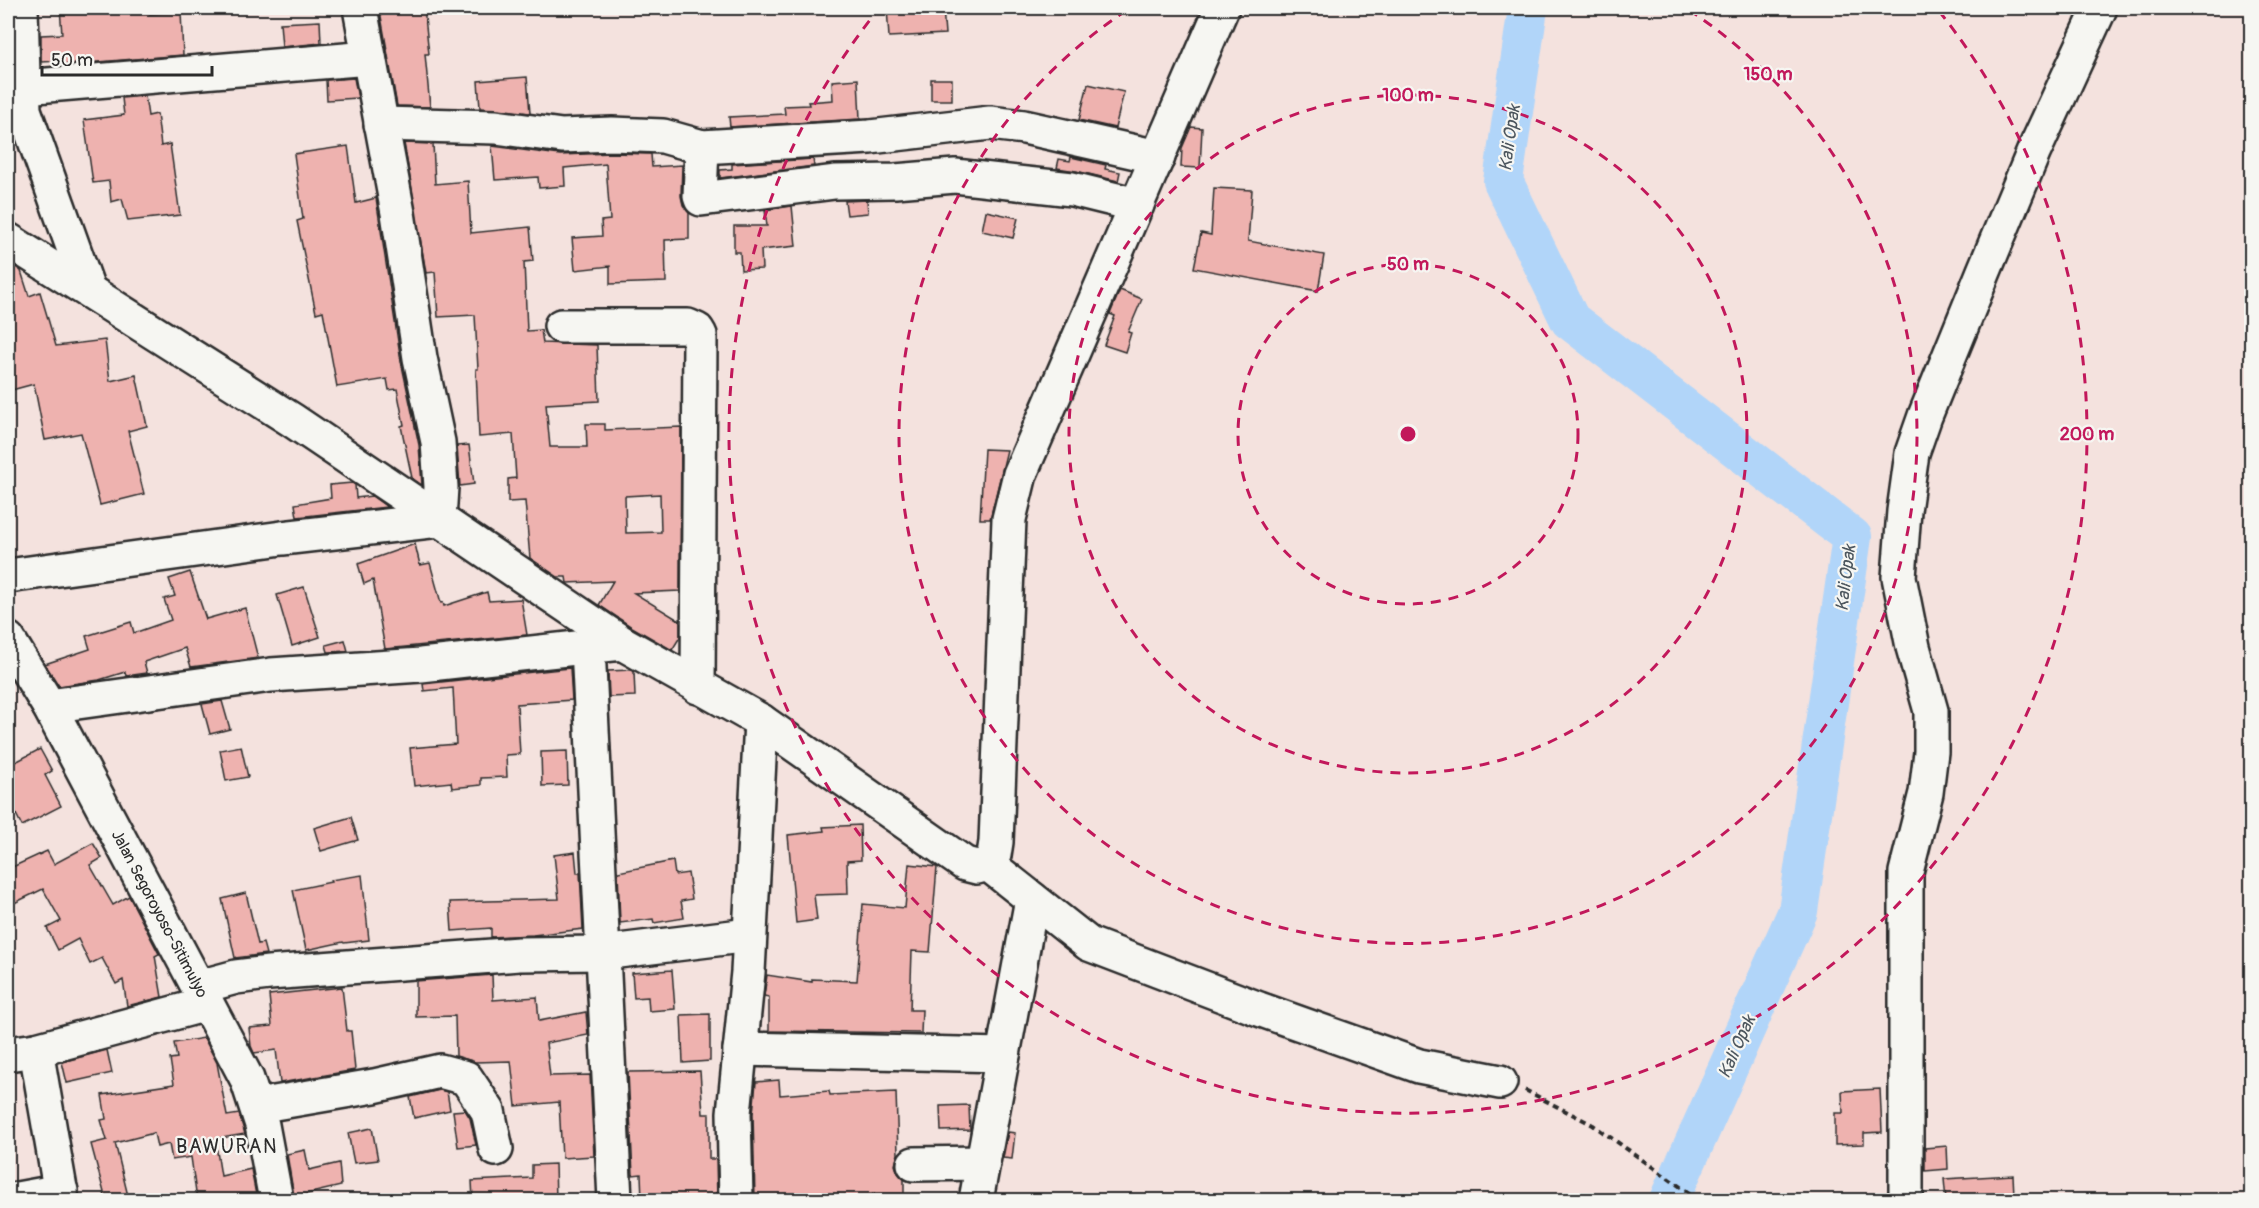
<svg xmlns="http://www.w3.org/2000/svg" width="2259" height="1208" viewBox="0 0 2259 1208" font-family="Pangolin,sans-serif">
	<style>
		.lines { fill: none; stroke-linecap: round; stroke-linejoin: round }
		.river { stroke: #b1d5f9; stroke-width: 40 }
		.building { fill: #eeb2af; stroke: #2b2b2b; stroke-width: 1.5; fill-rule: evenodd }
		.minor-casing { stroke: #2b2b2b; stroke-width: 38 }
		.major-casing { stroke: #2b2b2b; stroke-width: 38 }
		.path { stroke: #2b2b2b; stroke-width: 4; stroke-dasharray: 6 4.5; stroke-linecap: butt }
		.minor { stroke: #f6f6f2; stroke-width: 33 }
		.major { stroke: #f6f6f2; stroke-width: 33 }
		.ring { fill: none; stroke: #c2185b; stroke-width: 3; stroke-dasharray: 10 8 }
		.labels { text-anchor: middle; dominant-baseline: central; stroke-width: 4.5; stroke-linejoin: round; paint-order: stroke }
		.street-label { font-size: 16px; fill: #2b2b2b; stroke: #f6f6f2 }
		.water-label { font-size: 18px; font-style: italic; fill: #4c565e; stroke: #f6f6f2 }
		.quarter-label { font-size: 20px; letter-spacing: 1.5px; fill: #2b2b2b; stroke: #f6f6f2 }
		.centre { fill: #c2185b; stroke: #f6f6f2; stroke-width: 3 }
		.ring-label { font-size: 18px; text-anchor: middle; font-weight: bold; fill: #c2185b; stroke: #f6f6f2; stroke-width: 4.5; stroke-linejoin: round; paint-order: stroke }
	</style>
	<rect width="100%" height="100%" fill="#f4e2de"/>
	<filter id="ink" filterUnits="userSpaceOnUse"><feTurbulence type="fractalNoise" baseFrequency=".0167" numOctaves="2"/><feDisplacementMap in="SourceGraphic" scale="12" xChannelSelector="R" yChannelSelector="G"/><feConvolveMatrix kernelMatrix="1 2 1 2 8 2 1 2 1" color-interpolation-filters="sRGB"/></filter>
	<g filter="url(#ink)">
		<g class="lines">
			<polyline class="river" points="1528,8 1503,181 1570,320 1852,537 1798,911 1669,1200"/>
		</g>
		<g class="building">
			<polygon points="60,8 150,8 150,14 181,12 183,55 62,65 61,61 41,62 41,35 62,34"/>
			<polygon points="424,8 429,54 425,54 430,107 397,106 380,11"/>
			<polygon points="887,8 943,8 945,34 889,37"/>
			<polygon points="320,21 321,43 282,47 280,23"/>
			<polygon points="527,77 530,113 480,108 478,81"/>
			<polygon points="354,78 358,98 327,100 326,80"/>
			<polygon points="858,79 860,119 730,127 729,117 785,114 784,106 809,105 808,102 833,100 832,81"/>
			<rect x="931" y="79" width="21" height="21"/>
			<polygon points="1088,84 1124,92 1115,128 1079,120"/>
			<polygon points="145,96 148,116 157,114 161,146 170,144 180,215 128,221 122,199 111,202 109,181 93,183 84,120 124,115 122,98"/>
			<polygon points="1191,127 1202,128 1200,168 1181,167 1182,148"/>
			<path d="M404,143L433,144L435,184L468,181L471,233L530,227L533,261L524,262L527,331L541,330L543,343L597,345L599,401L546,404L550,447H587L586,424H605V430L681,427L680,591L634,593L680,621V637L672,650L632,627L599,605L613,581L567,583L566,577H558L530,558L525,501L508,502V479L516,478L513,434L479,437L476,369H478L475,315L438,317L435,272L426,273ZM660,494L661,532L626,533L625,496Z"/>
			<polygon points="348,146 356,203 376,198 401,361 419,445 422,485 412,478 401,426 404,425 397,389 389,390 387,379 337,387 323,311 316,313 297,221 303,219 294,154"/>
			<polygon points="492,146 560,155 612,153 651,154 652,167 682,165 681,196 683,205 689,213 689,239 665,240 666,282 610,284 610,266 575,270 572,238 602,236 601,221 610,220 606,164 564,168 565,186 539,188 538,177 495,180"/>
			<polygon points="1071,157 1106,165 1105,169 1120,172 1118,181 1076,171 1057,168 1059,159 1070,161"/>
			<polygon points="813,159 814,166 720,178 720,170 732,169 732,164"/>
			<polygon points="1214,188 1252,190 1248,241 1324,255 1318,291 1194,268 1201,233 1211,235"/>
			<polygon points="867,200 868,213 847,215 845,201"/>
			<polygon points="792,206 796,246 761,250 762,269 741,270 740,252 734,252 734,226 767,226 765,210"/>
			<polygon points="986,211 1018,218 1013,238 982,231"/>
			<polygon points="8,262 21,271 29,296 40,292 56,346 105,340 110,381 136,375 147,426 128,431 144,494 100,505 81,433 45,440 34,384 8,391"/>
			<polygon points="1120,290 1142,299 1128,332 1131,333 1125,352 1104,345 1115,316 1110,314"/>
			<polygon points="469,445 474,484 460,486 457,446"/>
			<polygon points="984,449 1007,450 990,519 980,519"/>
			<polygon points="352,483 355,485 356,498 372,496 387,507 297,517 295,504 331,498 330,485"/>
			<polygon points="415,544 420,565 430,563 441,603 443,602 444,606 487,592 489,601 521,599 527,635 385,649 373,580 364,584 358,564"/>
			<polygon points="190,572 206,619 245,608 258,658 191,667 185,648 144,662 147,673 126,676 125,672 99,680 59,686 45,664 90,649 86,636 131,622 134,633 171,620 164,599 175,596 169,579"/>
			<polygon points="304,587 320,637 292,646 277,595"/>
			<polygon points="345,640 348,651 328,652 326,645"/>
			<polygon points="570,668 572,700 517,704 520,754 506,755 507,777 481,778 481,785 452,788 451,782 414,786 410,748 456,744 453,688 424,691 423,684"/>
			<polygon points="632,670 634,672 635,696 609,697 608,671"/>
			<polygon points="222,701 230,729 210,734 202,704"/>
			<polygon points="241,746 248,777 226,781 220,750"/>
			<polygon points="40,749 52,771 45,775 61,806 22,826 8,798 8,766"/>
			<polygon points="567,751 568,785 542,786 541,752"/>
			<polygon points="351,817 358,840 321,851 314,828"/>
			<polygon points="860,825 861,860 847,861 848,894 814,895 817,920 796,923 788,835 824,831 823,827"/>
			<polygon points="93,843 102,858 90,865 113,905 129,896 159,954 155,956 162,997 127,1006 123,980 116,984 102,958 90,964 78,939 58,950 47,928 61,921 43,889 8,906 8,869 47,851 54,864"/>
			<polygon points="575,852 577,873 580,873 583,929 533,935 491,937 491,928 452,931 450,902 559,899 554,855"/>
			<polygon points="673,861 675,875 688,873 692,899 681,901 684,918 654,923 653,919 620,923 618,872"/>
			<polygon points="909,864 937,867 930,952 912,951 910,1010 922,1010 921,1033 769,1031 769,997 764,996 767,975 812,982 812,979 857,981 863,904 905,908"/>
			<polygon points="362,875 369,940 344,943 343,942 306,950 293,890 331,882 330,880"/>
			<polygon points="246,893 258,944 263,943 266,954 235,958 222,899"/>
			<polygon points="672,970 675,1009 649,1011 648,997 634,998 632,973"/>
			<polygon points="492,975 493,1000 537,997 539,1021 586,1012 588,1035 546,1043 550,1076 590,1075 594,1156 562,1158 559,1102 516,1106 511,1061 475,1062 456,1056 455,1016 416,1017 416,981"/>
			<polygon points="342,987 347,1031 351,1031 355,1070 280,1083 276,1050 254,1053 251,1046 249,1028 272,1026 269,995"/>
			<polygon points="710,1014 710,1061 683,1063 681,1015"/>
			<polygon points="204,1038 217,1063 227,1116 239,1114 245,1134 215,1139 221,1176 251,1169 257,1200 197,1200 191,1157 172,1160 169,1144 157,1147 154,1133 115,1143 129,1200 106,1200 91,1144 107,1140 101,1120 106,1119 102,1095 174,1084 170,1059 177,1058 174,1043"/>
			<polygon points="107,1050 112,1073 67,1083 62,1062"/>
			<polygon points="700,1071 703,1114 709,1114 709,1159 716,1159 717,1200 675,1200 675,1198 642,1199 641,1174 633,1175 628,1072"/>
			<polygon points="779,1080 780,1095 829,1091 830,1095 896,1092 898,1154 895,1165 898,1173 904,1179 904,1194 873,1194 873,1199 856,1200 755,1200 753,1114 756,1082"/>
			<polygon points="1880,1089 1882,1132 1864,1133 1864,1144 1835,1145 1835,1113 1843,1113 1842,1091"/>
			<polygon points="440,1090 447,1092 450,1110 414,1118 410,1097"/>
			<polygon points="969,1105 970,1130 941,1131 940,1106"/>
			<polygon points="465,1110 470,1118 476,1145 458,1147 453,1111"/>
			<polygon points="372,1128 378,1160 354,1163 348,1133"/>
			<polygon points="1008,1132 1015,1133 1012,1159 1003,1158"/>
			<polygon points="1947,1146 1948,1169 1925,1171 1925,1148"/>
			<polygon points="305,1150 309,1170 339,1163 341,1186 294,1197 287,1154"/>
			<polygon points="555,1164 556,1200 473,1200 472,1181 532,1178 532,1165"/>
			<polygon points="2013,1175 2014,1196 1946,1200 1944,1179"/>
		</g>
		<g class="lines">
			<g class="minor-casing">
				<g id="minor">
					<polyline points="21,8 24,110 88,289"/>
					<polyline points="24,87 369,58"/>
					<polyline points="381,124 496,127 562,136 612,134 663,136 702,147 870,137 990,123 1024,127 1158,157"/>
					<polyline points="702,147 700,196 701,199 835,182 895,181 955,176 1072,189 1137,205"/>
					<polyline points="8,240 292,420 622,643 761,721 965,864 977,867 988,864 994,855 996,842 1009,519 1020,474 1222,8"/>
					<polyline points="561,326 688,326 697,330 700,335 698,687"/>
					<polyline points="8,576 282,538 439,520 441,487 438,442 420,358 398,213 360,8"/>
					<polyline points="588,647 615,1200"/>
					<polyline points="49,706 271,675 421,665 622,643"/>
					<polyline points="988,864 1089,944 1259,1009 1419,1066 1500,1082"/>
					<polyline points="199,987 236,977 269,973 519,954 602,953 749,935"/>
					<polyline points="740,1049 1003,1055"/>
					<polyline points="36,1050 62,1200"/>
					<polyline points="8,1054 36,1050 207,1004"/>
					<polyline points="257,1106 374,1086 440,1071 466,1078 488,1111 496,1149"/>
					<polyline points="914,1164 983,1163"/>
					<polyline points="12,1200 61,1191"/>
					<polyline points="736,1200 734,1113 748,972 761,721"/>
					<polyline points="976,1200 1032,899"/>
					<polyline points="1906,1200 1906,872 1926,793 1931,752 1931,711 1913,647 1899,577 1904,511 1912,453 1925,416 1984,271 2034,151 2100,8"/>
				</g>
			</g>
			<g class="major-casing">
				<g id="major">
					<path id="s1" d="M8,639L49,706L247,1079L262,1125L276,1200"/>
				</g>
			</g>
			<polyline class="path" points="1525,1090 1593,1125 1699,1200"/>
			<use href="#minor" class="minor"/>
			<use href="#major" class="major"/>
		</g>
	</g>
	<g class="ring">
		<circle cx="1408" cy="434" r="170"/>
		<circle cx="1408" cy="434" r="339"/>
		<path d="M1689 10A509 509 0 1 1 1127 10"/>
		<path d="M1939 11A679 679 0 1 1 877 11"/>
	</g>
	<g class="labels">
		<g class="street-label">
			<text stroke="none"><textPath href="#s1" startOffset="314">Jalan Segoroyoso-Sitimulyo</textPath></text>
		</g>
		<g class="water-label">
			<text transform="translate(1510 138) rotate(-82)">Kali Opak</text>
			<text transform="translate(1846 578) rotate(-83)">Kali Opak</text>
			<text transform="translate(1737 1047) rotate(-66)">Kali Opak</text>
		</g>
		<g class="quarter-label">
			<text x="227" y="1146">BAWURAN</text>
		</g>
	</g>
	<circle cx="1408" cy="434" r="9" class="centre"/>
	<g class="ring-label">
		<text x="1768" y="80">150 m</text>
		<text x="1408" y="101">100 m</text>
		<text x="1408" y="270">50 m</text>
		<text x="2087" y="440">200 m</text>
	</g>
	<rect width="2259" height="1208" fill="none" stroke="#f6f6f2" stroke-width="30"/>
	<rect x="15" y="15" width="2229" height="1178" fill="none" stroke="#2b2b2b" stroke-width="2" filter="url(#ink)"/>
	<path d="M42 66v9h170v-9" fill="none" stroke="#2b2b2b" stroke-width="3"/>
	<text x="51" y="66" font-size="18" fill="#2b2b2b" stroke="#f6f6f2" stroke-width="4.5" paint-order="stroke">50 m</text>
</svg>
